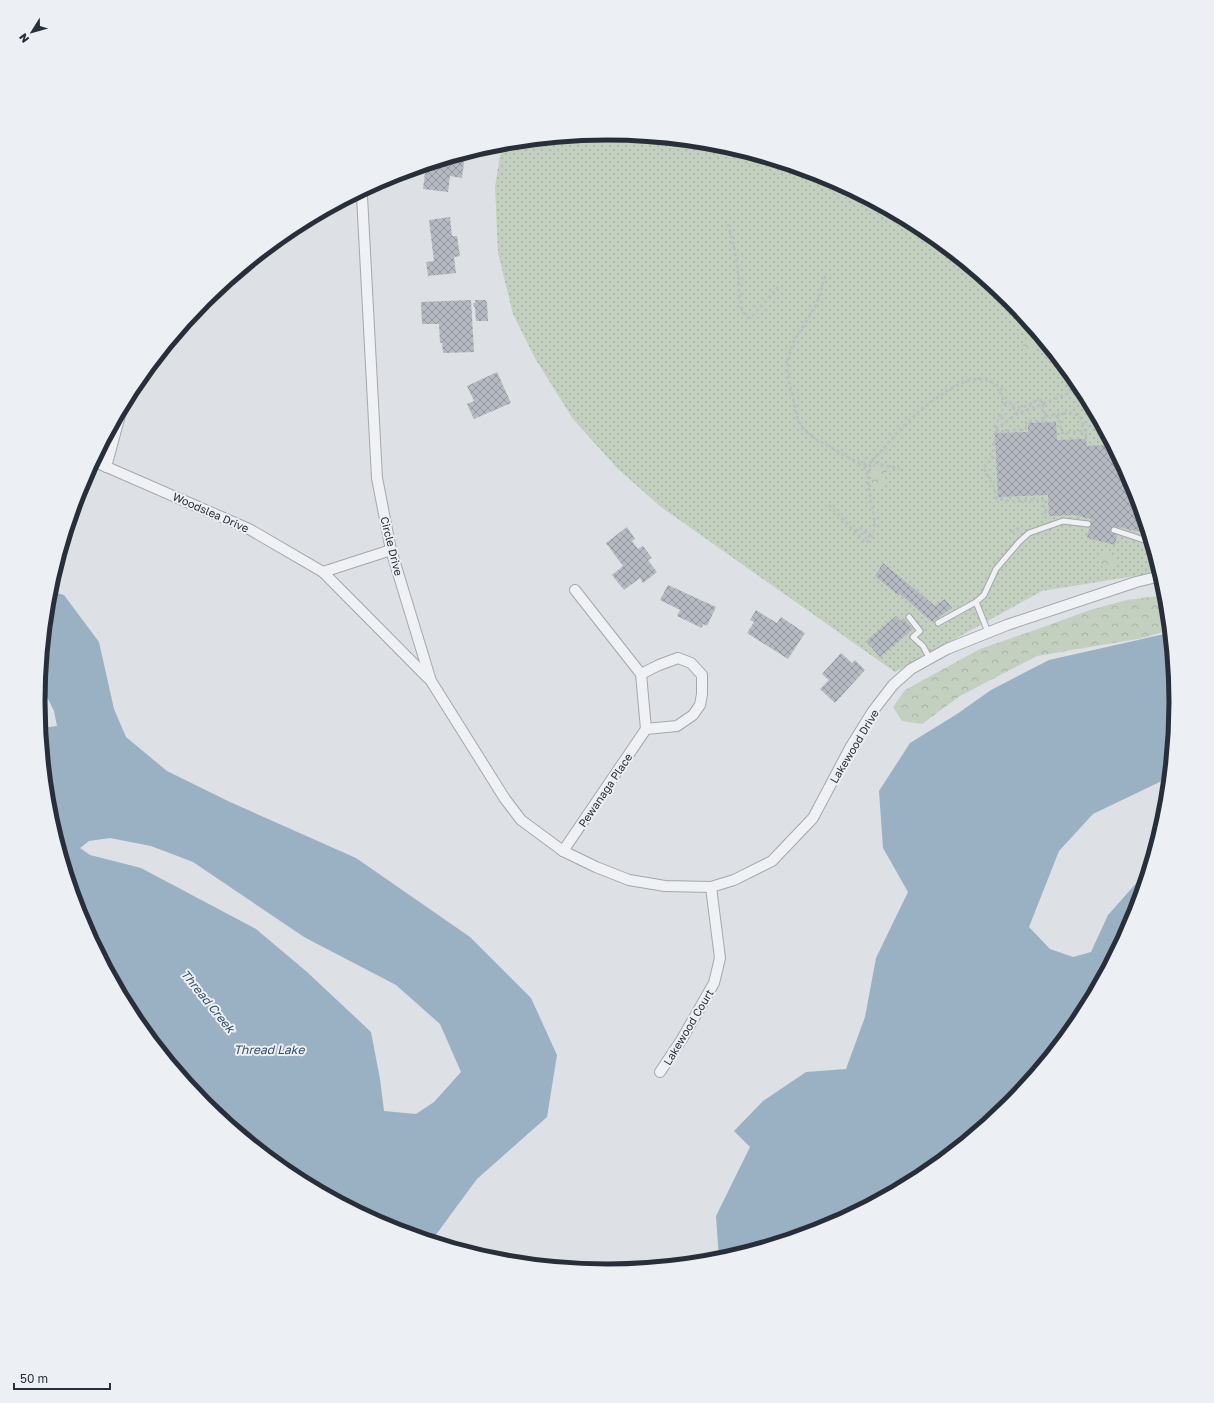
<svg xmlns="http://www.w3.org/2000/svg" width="1214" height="1403" viewBox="0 0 1214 1403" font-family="'Golos Text',sans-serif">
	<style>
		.grass { fill: url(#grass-dots) }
		.forest { fill: url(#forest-crowns) }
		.water { fill: #9ab0c3; fill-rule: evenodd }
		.building { fill: url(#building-cross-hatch) }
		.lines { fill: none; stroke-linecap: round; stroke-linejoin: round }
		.lane-casing { stroke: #a3a8ae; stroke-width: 7 }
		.street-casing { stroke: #a3a8ae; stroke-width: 12 }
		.path { stroke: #bbbfc4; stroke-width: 2.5; stroke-dasharray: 3 3; stroke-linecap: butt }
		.lane { stroke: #eff1f4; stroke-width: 5 }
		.street { stroke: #eff1f4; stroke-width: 10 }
		.labels { text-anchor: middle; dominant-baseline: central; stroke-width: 4; stroke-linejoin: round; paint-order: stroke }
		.street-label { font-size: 11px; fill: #282f3a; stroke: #eceff3 }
		.water-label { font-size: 12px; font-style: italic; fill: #364f6b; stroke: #eceff3 }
		.rim { fill: none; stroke: #282f3a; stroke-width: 5 }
	</style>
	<defs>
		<pattern id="grass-dots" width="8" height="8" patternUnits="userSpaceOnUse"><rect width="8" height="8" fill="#c3cfbf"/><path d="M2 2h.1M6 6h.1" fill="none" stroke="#a8b2a5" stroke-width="1.8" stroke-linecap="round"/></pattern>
		<pattern id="forest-crowns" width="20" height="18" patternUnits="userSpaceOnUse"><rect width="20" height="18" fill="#c3cfbf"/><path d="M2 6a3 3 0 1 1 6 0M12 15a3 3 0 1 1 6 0" fill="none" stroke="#a8b2a5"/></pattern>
		<pattern id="building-cross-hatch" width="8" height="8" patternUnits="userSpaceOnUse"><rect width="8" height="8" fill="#b5bac2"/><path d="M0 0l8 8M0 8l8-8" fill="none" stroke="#93989f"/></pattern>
	</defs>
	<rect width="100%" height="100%" fill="#dde1e5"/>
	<polygon class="grass" points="607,133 718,143 825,176 923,229 1010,299 1080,386 1133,484 1159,572 1042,591 895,672 661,507 618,469 573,419 536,360 513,314 498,253 495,187 502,143"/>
	<g class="forest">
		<circle cx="1031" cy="345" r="8"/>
		<path d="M874,466L888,470L884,477L887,481L875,490C870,482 871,474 874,466Z"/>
		<circle cx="1107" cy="559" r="9"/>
		<polygon points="1165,595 1169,630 1143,638 1037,656 960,696 922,724 902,721 893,707 905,690 980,649 1035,630 1090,610 1127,600"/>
	</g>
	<g class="water">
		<path d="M49,591L64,595L99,642L114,709L126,737L167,771L230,802L356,858L470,937L531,998L557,1055L547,1117L477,1179L432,1240L389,1227L291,1174L204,1104L147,1034L97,943L81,919L49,812L41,728L57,726L54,711L40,683ZM110,838L151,846L193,862L304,937L396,985L440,1024L461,1072L434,1102L416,1114L384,1111L380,1079L371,1032L307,972L256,929L141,868L90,855L80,848L89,841Z"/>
		<polygon points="1169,633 1176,702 1168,778 1093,814 1059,851 1029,927 1050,949 1073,957 1091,952 1108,915 1147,871 1133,919 1080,1018 1009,1104 923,1175 825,1227 719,1259 716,1216 750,1147 734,1131 763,1101 806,1072 846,1069 865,1017 876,958 908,892 883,848 879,791 910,743 957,714 991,690 1049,660"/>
	</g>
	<g class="building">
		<polygon points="460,154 465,155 462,178 450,176 448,192 423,189 426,165"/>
		<polygon points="450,217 452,236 457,236 460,256 454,257 456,273 428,276 426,262 434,261 429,220"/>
		<polygon points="471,300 474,352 443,353 442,343 440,343 439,324 422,324 421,302"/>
		<polygon points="475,300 485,300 487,302 488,321 476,321 475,307 474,307 473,303 475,303"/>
		<polygon points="497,372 511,403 474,419 467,404 474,401 467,386"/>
		<polygon points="1056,422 1057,440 1086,439 1087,446 1106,445 1115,451 1133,484 1144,521 1141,532 1119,527 1115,545 1087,538 1091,519 1074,515 1049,516 1048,495 998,497 995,433 1028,432 1028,423"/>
		<polygon points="627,527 635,539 632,541 638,549 643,546 652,558 648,560 657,572 643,583 640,578 624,590 612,575 623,566 606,543"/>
		<polygon points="883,563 935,606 945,599 952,608 932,622 900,594 898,595 875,576"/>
		<polygon points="668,585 716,607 707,626 703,624 702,628 677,616 680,610 660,600"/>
		<polygon points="756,610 777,623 781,617 805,633 788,659 747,633 754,622 750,620"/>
		<polygon points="896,616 900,621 903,618 913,629 880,657 866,641"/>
		<polygon points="841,653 852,663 855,660 865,670 835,703 820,689 829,680 822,674"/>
	</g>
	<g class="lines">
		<g class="lane-casing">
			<g id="lane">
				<polyline points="1114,530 1150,542"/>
				<polyline points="909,617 920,631 913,637 923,646 930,659"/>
				<polyline points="938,623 976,602"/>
				<polyline points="988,632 976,602 984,595 996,569 1019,542 1029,533 1063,521 1088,524"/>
			</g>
		</g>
		<g class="street-casing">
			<g id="street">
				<polyline points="363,190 362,196 377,478 391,550 431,681 505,799 521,820 563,851 596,867 629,880 665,886 711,887 734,880 772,861 813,818 850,748 873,711 893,685 911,669 947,649 1007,625 1136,582 1161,576"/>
				<polyline points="93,461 249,529 323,572 429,679"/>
				<polyline points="106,467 122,408"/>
				<polyline points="323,572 391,550"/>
				<polyline points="575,590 641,674 646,729"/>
				<polyline points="563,851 646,729 677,726 693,715 700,705 702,694 702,675 691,663 678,658 659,665 641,674"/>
				<polyline points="660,1072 682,1039 714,983 720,958 711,887"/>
			</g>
		</g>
		<g class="path">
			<polyline points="728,224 735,251 739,281 739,293 742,310 746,316 749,318 753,315 779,286"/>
			<polyline points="825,276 820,295 815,307 793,343 788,359 787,370 797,416 801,426 804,430 814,438 855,461 865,464 872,462 900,469"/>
			<polyline points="1005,403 996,426 992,458 983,467 994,487 997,499 1011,501 1043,500 1046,517 1044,517"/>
			<path d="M1012,405C1022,411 1029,404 1039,399L1044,404"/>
			<polyline points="1056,415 1060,423 1062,433"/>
			<path d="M1045,416C1070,414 1082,404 1086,438"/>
			<polyline points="996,429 1017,414 1082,388"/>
			<polyline points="995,432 1026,429 1026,421 1045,421 1043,404"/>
			<polyline points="1062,440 1062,433 1086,431"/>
			<polyline points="1110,448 1113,448"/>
			<polyline points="858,464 864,467 868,474"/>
			<path d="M829,505L866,543C868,541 871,538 872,536C880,518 864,489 869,469C871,460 879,453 885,447C905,423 927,402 954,387C959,384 965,381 971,380C985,377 994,381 1003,391L1000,393L1005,403L1009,401L1017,414"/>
			<polyline points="855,531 860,527 871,538"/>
			<polyline points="1011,532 1021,527"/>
		</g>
		<use href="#lane" class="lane"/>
		<use href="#street" class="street"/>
	</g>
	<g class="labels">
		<g class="street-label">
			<text transform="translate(211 512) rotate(24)">Woodslea Drive</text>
			<text transform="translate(392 546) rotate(76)">Circle Drive</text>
			<text transform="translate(854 746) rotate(-59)">Lakewood Drive</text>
			<text transform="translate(605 790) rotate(-56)">Pewanaga Place</text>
			<text transform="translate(688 1027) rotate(-59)">Lakewood Court</text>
		</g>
		<g class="water-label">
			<text transform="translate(208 1001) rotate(51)">Thread Creek</text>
			<text x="269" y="1049">Thread Lake</text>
		</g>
	</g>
	<path d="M0 0H1214V1403H0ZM45 702a562 562 0 1 1 1124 0a562 562 0 1 1-1124 0Z" fill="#eceff3" fill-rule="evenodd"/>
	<path class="rim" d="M45 702a562 562 0 1 1 1124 0a562 562 0 1 1-1124 0Z"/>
	<g transform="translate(32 32) rotate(233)" stroke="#eceff3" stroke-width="3" paint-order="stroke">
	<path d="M0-3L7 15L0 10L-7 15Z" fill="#282f3a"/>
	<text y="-6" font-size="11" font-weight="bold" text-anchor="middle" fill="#282f3a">N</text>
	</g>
	<path d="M14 1383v6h96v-6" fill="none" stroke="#282f3a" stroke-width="2"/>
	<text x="20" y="1383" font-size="12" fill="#282f3a" stroke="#eceff3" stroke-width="3" paint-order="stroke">50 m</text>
</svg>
